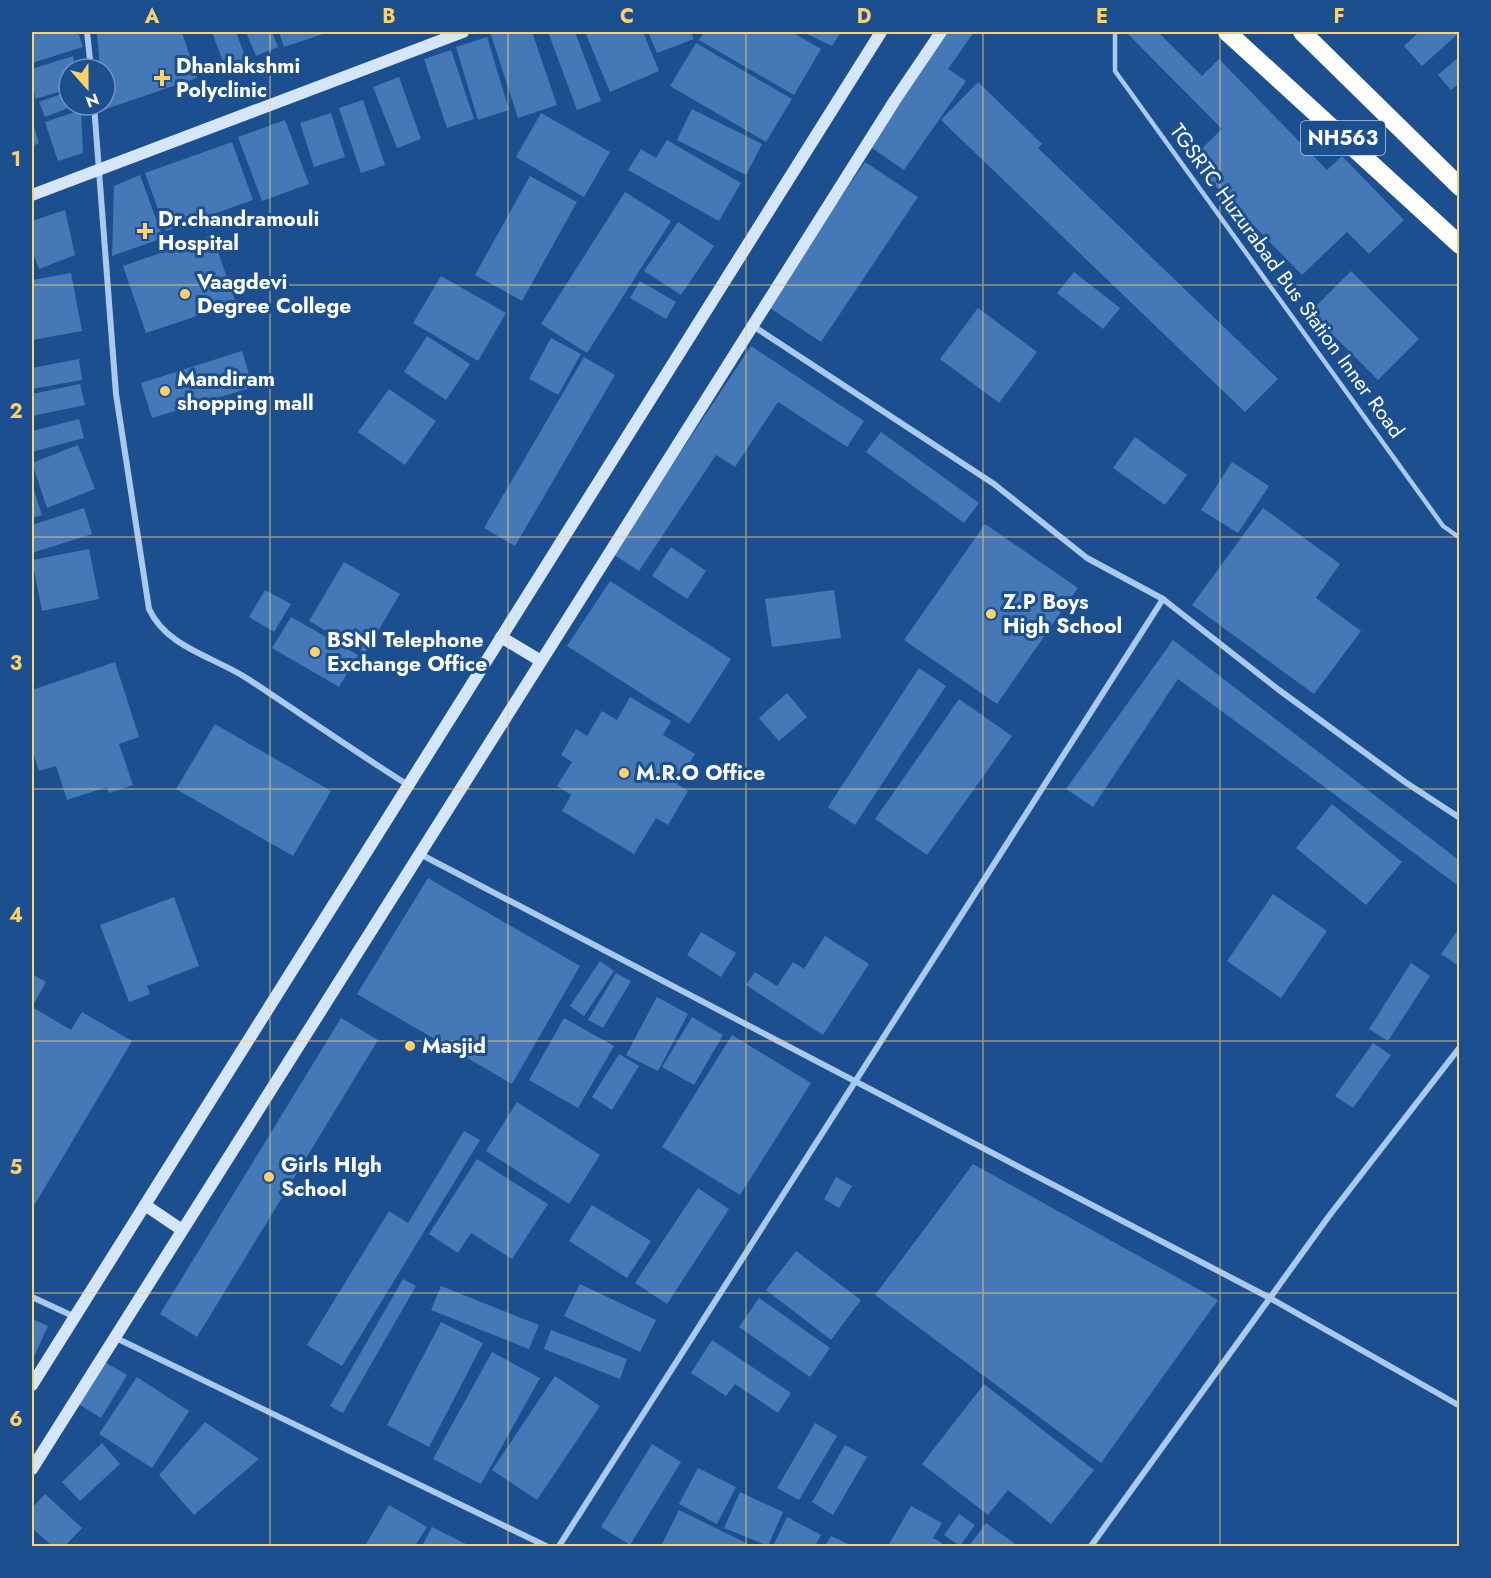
<svg xmlns="http://www.w3.org/2000/svg" width="1491" height="1578" viewBox="0 0 1491 1578" font-family="Jost,sans-serif">
	<style>
		.building { fill: #4478b7 }
		.lines { fill: none; stroke-linecap: round; stroke-linejoin: round }
		.lane { stroke: #a9c9ee; stroke-width: 4.5 }
		.street { stroke: #a9c9ee; stroke-width: 6 }
		.secondary { stroke: #d6e6fa; stroke-width: 12 }
		.highway { stroke: #fff; stroke-width: 18 }
		.grid { fill: none; stroke: #ffd166; stroke-width: 1.5; stroke-opacity: 0.55 }
		.poi-dot { fill: #ffd166; stroke: #1b4f8f; stroke-width: 2 }
		.labels { text-anchor: middle; dominant-baseline: central; stroke-width: 6; stroke-linejoin: round; paint-order: stroke }
		.shield { fill: #1b4f8f; stroke: #bbcadd; stroke-width: 1.5 }
		.shield-label { font-size: 20px; font-weight: bold; fill: #fff }
		.poi-label { font-size: 21px; font-weight: bold; fill: #fff; stroke: #1b4f8f; text-anchor: start }
		.street-label { font-size: 21px; fill: #fff; stroke: #1b4f8f }
		.neatline { fill: none; stroke: #ffd166; stroke-width: 2 }
		.grid-label { font-size: 20px; text-anchor: middle; font-weight: bold; fill: #ffd166 }
	</style>
	<rect width="100%" height="100%" fill="#1b4f8f"/>
	<g class="building">
		<polygon points="32,32 78,32 83,47 32,63"/>
		<polygon points="97,32 182,32 197,78 103,110 105,69 100,69"/>
		<polygon points="212,32 236,32 246,59 225,67"/>
		<polygon points="246,32 272,32 278,47 256,56"/>
		<polygon points="279,32 329,32 284,47"/>
		<polygon points="490,32 532,32 557,105 518,118"/>
		<polygon points="548,32 575,32 601,101 577,110"/>
		<polygon points="585,32 643,32 659,71 610,92"/>
		<polygon points="648,32 691,32 694,39 657,53"/>
		<polygon points="704,32 792,32 821,49 794,95 699,40"/>
		<polygon points="803,32 841,32 832,46"/>
		<polygon points="948,32 974,32 948,69 966,81 904,170 869,146"/>
		<polygon points="1126,32 1158,32 1202,76 1219,59 1327,170 1342,156 1404,220 1369,254 1347,232 1302,275 1190,160 1222,129"/>
		<polygon points="1419,32 1460,32 1422,66 1404,46"/>
		<polygon points="487,37 509,110 478,120 456,47"/>
		<polygon points="696,43 792,99 766,142 670,86"/>
		<polygon points="451,50 474,119 447,128 424,59"/>
		<polygon points="73,56 76,69 69,69 69,89 35,99 32,69"/>
		<polygon points="1460,56 1460,83 1451,90 1438,75"/>
		<polygon points="399,77 421,139 397,148 373,87"/>
		<polygon points="978,82 1042,144 1038,148 1278,379 1245,412 941,120"/>
		<polygon points="69,91 69,105 76,105 45,117 39,102"/>
		<polygon points="363,100 385,165 361,173 339,108"/>
		<polygon points="692,109 762,144 746,175 677,140"/>
		<polygon points="81,110 83,153 58,161 45,122"/>
		<polygon points="331,113 345,157 314,167 300,123"/>
		<polygon points="541,113 610,152 584,197 516,157"/>
		<polygon points="32,120 39,143 32,146"/>
		<polygon points="285,120 309,184 262,201 238,137"/>
		<polygon points="667,140 741,183 719,221 628,170 641,149 656,158"/>
		<polygon points="232,142 253,200 166,231 145,173"/>
		<polygon points="865,162 918,197 821,342 767,306"/>
		<polygon points="140,175 163,238 112,256 114,186"/>
		<polygon points="530,176 577,202 522,301 475,275"/>
		<polygon points="625,192 671,221 587,353 541,324"/>
		<polygon points="65,210 75,255 39,269 32,250 32,221"/>
		<polygon points="678,222 714,246 681,295 644,271"/>
		<polygon points="212,235 236,303 146,333 123,266"/>
		<polygon points="1351,271 1419,339 1378,380 1310,312"/>
		<polygon points="1074,272 1120,308 1103,329 1057,293"/>
		<polygon points="71,273 82,331 32,340 32,280"/>
		<polygon points="441,276 506,313 478,361 413,323"/>
		<polygon points="640,281 676,302 666,319 630,298"/>
		<polygon points="978,308 1037,352 999,403 940,359"/>
		<polygon points="427,336 470,364 446,400 404,372"/>
		<polygon points="551,338 581,354 558,395 529,379"/>
		<polygon points="751,346 864,421 847,447 778,402 735,467 716,455 639,571 613,554"/>
		<polygon points="242,351 253,387 152,418 141,383"/>
		<polygon points="584,357 615,375 515,546 484,528"/>
		<polygon points="79,359 82,380 32,389 32,368"/>
		<polygon points="80,384 85,405 32,416 32,394"/>
		<polygon points="389,389 436,421 405,465 358,432"/>
		<polygon points="79,419 84,438 32,452 32,431"/>
		<polygon points="881,432 979,503 964,523 866,452"/>
		<polygon points="1135,437 1187,475 1165,505 1113,468"/>
		<polygon points="78,445 95,489 47,508 32,463"/>
		<polygon points="1232,462 1269,486 1238,533 1201,510"/>
		<polygon points="32,484 42,515 32,518"/>
		<polygon points="84,508 92,534 32,553 32,525"/>
		<polygon points="1263,508 1340,564 1316,598 1361,631 1314,694 1192,605"/>
		<polygon points="985,524 1078,588 997,704 904,640"/>
		<polygon points="671,547 706,571 687,599 652,576"/>
		<polygon points="89,549 99,599 42,611 32,560"/>
		<polygon points="344,562 400,594 365,653 309,621"/>
		<polygon points="610,581 731,659 689,724 567,646"/>
		<polygon points="265,590 291,604 274,632 249,617"/>
		<polygon points="834,590 841,638 772,647 765,599"/>
		<polygon points="291,617 358,655 339,687 272,648"/>
		<polygon points="1173,640 1460,861 1460,887 1178,679 1093,807 1066,789"/>
		<polygon points="115,662 139,737 119,744 133,785 109,793 107,787 67,800 56,766 39,771 32,749 32,690"/>
		<polygon points="919,668 946,686 855,825 828,807"/>
		<polygon points="787,693 807,717 779,741 759,718"/>
		<polygon points="630,697 671,721 663,735 695,754 677,784 688,791 668,825 656,818 634,854 562,811 571,795 557,786 572,762 561,755 576,729 587,736 602,711 617,720"/>
		<polygon points="959,699 1012,736 927,855 875,819"/>
		<polygon points="215,724 331,791 293,856 176,789"/>
		<polygon points="1332,804 1402,862 1366,905 1296,848"/>
		<polygon points="428,878 580,966 512,1084 357,994"/>
		<polygon points="1273,894 1327,931 1281,998 1227,961"/>
		<polygon points="174,897 199,966 147,986 150,994 129,1002 100,925"/>
		<polygon points="1460,927 1460,967 1441,954"/>
		<polygon points="701,932 736,953 721,977 687,955"/>
		<polygon points="825,936 869,964 823,1035 746,985 755,972 777,986 793,962 804,969"/>
		<polygon points="600,961 614,971 584,1016 570,1006"/>
		<polygon points="1411,963 1430,976 1388,1041 1369,1029"/>
		<polygon points="616,973 631,981 603,1028 588,1020"/>
		<polygon points="32,974 46,982 32,1007 71,1030 82,1012 132,1041 32,1209"/>
		<polygon points="657,997 688,1014 658,1071 626,1055"/>
		<polygon points="692,1017 723,1035 694,1085 662,1067"/>
		<polygon points="341,1018 378,1040 197,1337 160,1314"/>
		<polygon points="564,1018 614,1046 578,1108 529,1080"/>
		<polygon points="732,1035 811,1083 740,1195 662,1147"/>
		<polygon points="1373,1043 1391,1055 1353,1108 1335,1096"/>
		<polygon points="619,1054 639,1066 612,1110 592,1097"/>
		<polygon points="517,1102 600,1155 569,1204 486,1151"/>
		<polygon points="464,1131 480,1140 342,1366 307,1345 389,1211 408,1223"/>
		<polygon points="477,1159 548,1204 512,1259 471,1233 458,1253 429,1234"/>
		<polygon points="973,1164 1218,1300 1101,1463 875,1295"/>
		<polygon points="836,1177 852,1186 839,1208 824,1199"/>
		<polygon points="698,1188 729,1209 667,1304 635,1283"/>
		<polygon points="592,1205 651,1241 627,1278 569,1241"/>
		<polygon points="796,1251 861,1300 831,1340 766,1290"/>
		<polygon points="403,1279 416,1286 343,1413 330,1406"/>
		<polygon points="580,1284 656,1320 640,1352 564,1316"/>
		<polygon points="441,1286 539,1325 529,1349 431,1310"/>
		<polygon points="759,1298 830,1348 810,1377 739,1327"/>
		<polygon points="32,1319 48,1326 32,1361"/>
		<polygon points="441,1322 483,1343 429,1447 387,1425"/>
		<polygon points="551,1330 627,1359 620,1379 544,1349"/>
		<polygon points="712,1340 791,1393 778,1413 735,1384 726,1396 691,1373"/>
		<polygon points="492,1352 540,1378 481,1484 433,1459"/>
		<polygon points="103,1361 127,1375 101,1418 77,1403"/>
		<polygon points="555,1376 600,1406 537,1500 492,1470"/>
		<polygon points="137,1377 189,1411 152,1468 99,1434"/>
		<polygon points="984,1384 1094,1470 1051,1524 1008,1490 988,1515 922,1464"/>
		<polygon points="205,1422 259,1459 194,1515 159,1475"/>
		<polygon points="815,1423 837,1436 799,1500 777,1488"/>
		<polygon points="102,1443 120,1464 80,1501 62,1482"/>
		<polygon points="652,1444 681,1462 630,1545 601,1527"/>
		<polygon points="845,1445 867,1457 833,1515 812,1502"/>
		<polygon points="698,1468 736,1487 717,1524 679,1504"/>
		<polygon points="740,1492 783,1512 768,1546 724,1528"/>
		<polygon points="45,1494 82,1528 65,1546 52,1546 32,1528 32,1508"/>
		<polygon points="389,1505 427,1527 415,1546 365,1546"/>
		<polygon points="911,1506 942,1523 933,1538 942,1543 941,1546 888,1546"/>
		<polygon points="679,1510 752,1546 661,1546"/>
		<polygon points="959,1514 975,1525 960,1546 944,1535"/>
		<polygon points="787,1517 821,1535 815,1546 773,1546"/>
		<polygon points="986,1523 1018,1546 969,1546"/>
		<polygon points="432,1527 470,1546 422,1546"/>
		<polygon points="831,1536 853,1546 825,1546"/>
	</g>
	<g class="lines">
		<polyline class="lane" points="1115,32 1115,71 1443,526 1460,538"/>
		<g class="street">
			<polyline points="87,32 91,69"/>
			<path d="M94,105L116,394L149,609C167,648 215,657 248,679C301,714 354,751 408,785"/>
			<polyline points="753,326 994,484 1087,558 1163,599 1279,690 1405,782 1460,818"/>
			<polyline points="420,854 1270,1298 1460,1406"/>
			<polyline points="32,1297 75,1317"/>
			<polyline points="116,1338 546,1546"/>
			<polyline points="559,1546 1163,599"/>
			<polyline points="1091,1546 1329,1216 1460,1047"/>
		</g>
		<g class="secondary">
			<polyline points="32,195 463,32"/>
			<polyline points="501,637 541,661"/>
			<polyline points="145,1205 182,1230"/>
			<polyline points="32,1385 881,32"/>
			<polyline points="32,1469 895,100 941,32"/>
		</g>
		<g class="highway">
			<polyline points="1227,32 1460,245"/>
			<polyline points="1302,32 1460,187"/>
		</g>
	</g>
	<path class="grid" d="M270,32V1546M508,32V1546M746,32V1546M983,32V1546M1220,32V1546M32,285H1460M32,537H1460M32,789H1460M32,1041H1460M32,1293H1460"/>
	<g class="poi-dot">
		<path d="M159 69h6v6h6v6h-6v6h-6v-6h-6v-6h6z"/>
		<path d="M142 222h6v6h6v6h-6v6h-6v-6h-6v-6h6z"/>
		<circle cx="185" cy="294" r="6"/>
		<circle cx="165" cy="391" r="6"/>
		<circle cx="991" cy="614" r="6"/>
		<circle cx="315" cy="652" r="6"/>
		<circle cx="624" cy="773" r="6"/>
		<circle cx="410" cy="1046" r="6"/>
		<circle cx="269" cy="1177" r="6"/>
	</g>
	<g class="labels">
		<rect class="shield" x="1301" y="121" width="84" height="34" rx="4.5"/>
		<g class="shield-label">
			<text x="1343" y="138">NH563</text>
		</g>
		<g class="poi-label">
			<text x="176" y="66">Dhanlakshmi<tspan x="176" dy="24">Polyclinic</tspan></text>
			<text x="158" y="219">Dr.chandramouli<tspan x="158" dy="24">Hospital</tspan></text>
			<text x="197" y="282">Vaagdevi<tspan x="197" dy="24">Degree College</tspan></text>
			<text x="177" y="379">Mandiram<tspan x="177" dy="24">shopping mall</tspan></text>
			<text x="1003" y="602">Z.P Boys<tspan x="1003" dy="24">High School</tspan></text>
			<text x="327" y="640">BSNl Telephone<tspan x="327" dy="24">Exchange Office</tspan></text>
			<text x="636" y="773">M.R.O Office</text>
			<text x="422" y="1046">Masjid</text>
			<text x="281" y="1165">Girls HIgh<tspan x="281" dy="24">School</tspan></text>
		</g>
		<g class="street-label">
			<text transform="translate(1287 281) rotate(54)">TGSRTC Huzurabad Bus Station Inner Road</text>
		</g>
	</g>
	<rect width="1491" height="1578" fill="none" stroke="#1b4f8f" stroke-width="66"/>
	<g transform="translate(87 87) rotate(159)"><circle r="28" fill="#1b4f8f" stroke="#7695bc" stroke-width="1.5"/>
	<path d="M0-4.5L10 22L0 15L-10 22Z" fill="#ffd166"/>
	<text y="-9" font-size="16" font-weight="bold" text-anchor="middle" fill="#ffffff">N</text>
	</g>
	<rect x="33" y="33" width="1425" height="1512" class="neatline"/>
	<g class="grid-label">
		<text x="152" y="23">A</text>
		<text x="389" y="23">B</text>
		<text x="627" y="23">C</text>
		<text x="864" y="23">D</text>
		<text x="1102" y="23">E</text>
		<text x="1339" y="23">F</text>
		<text x="16" y="166">1</text>
		<text x="16" y="418">2</text>
		<text x="16" y="670">3</text>
		<text x="16" y="922">4</text>
		<text x="16" y="1174">5</text>
		<text x="16" y="1426">6</text>
	</g>
</svg>
